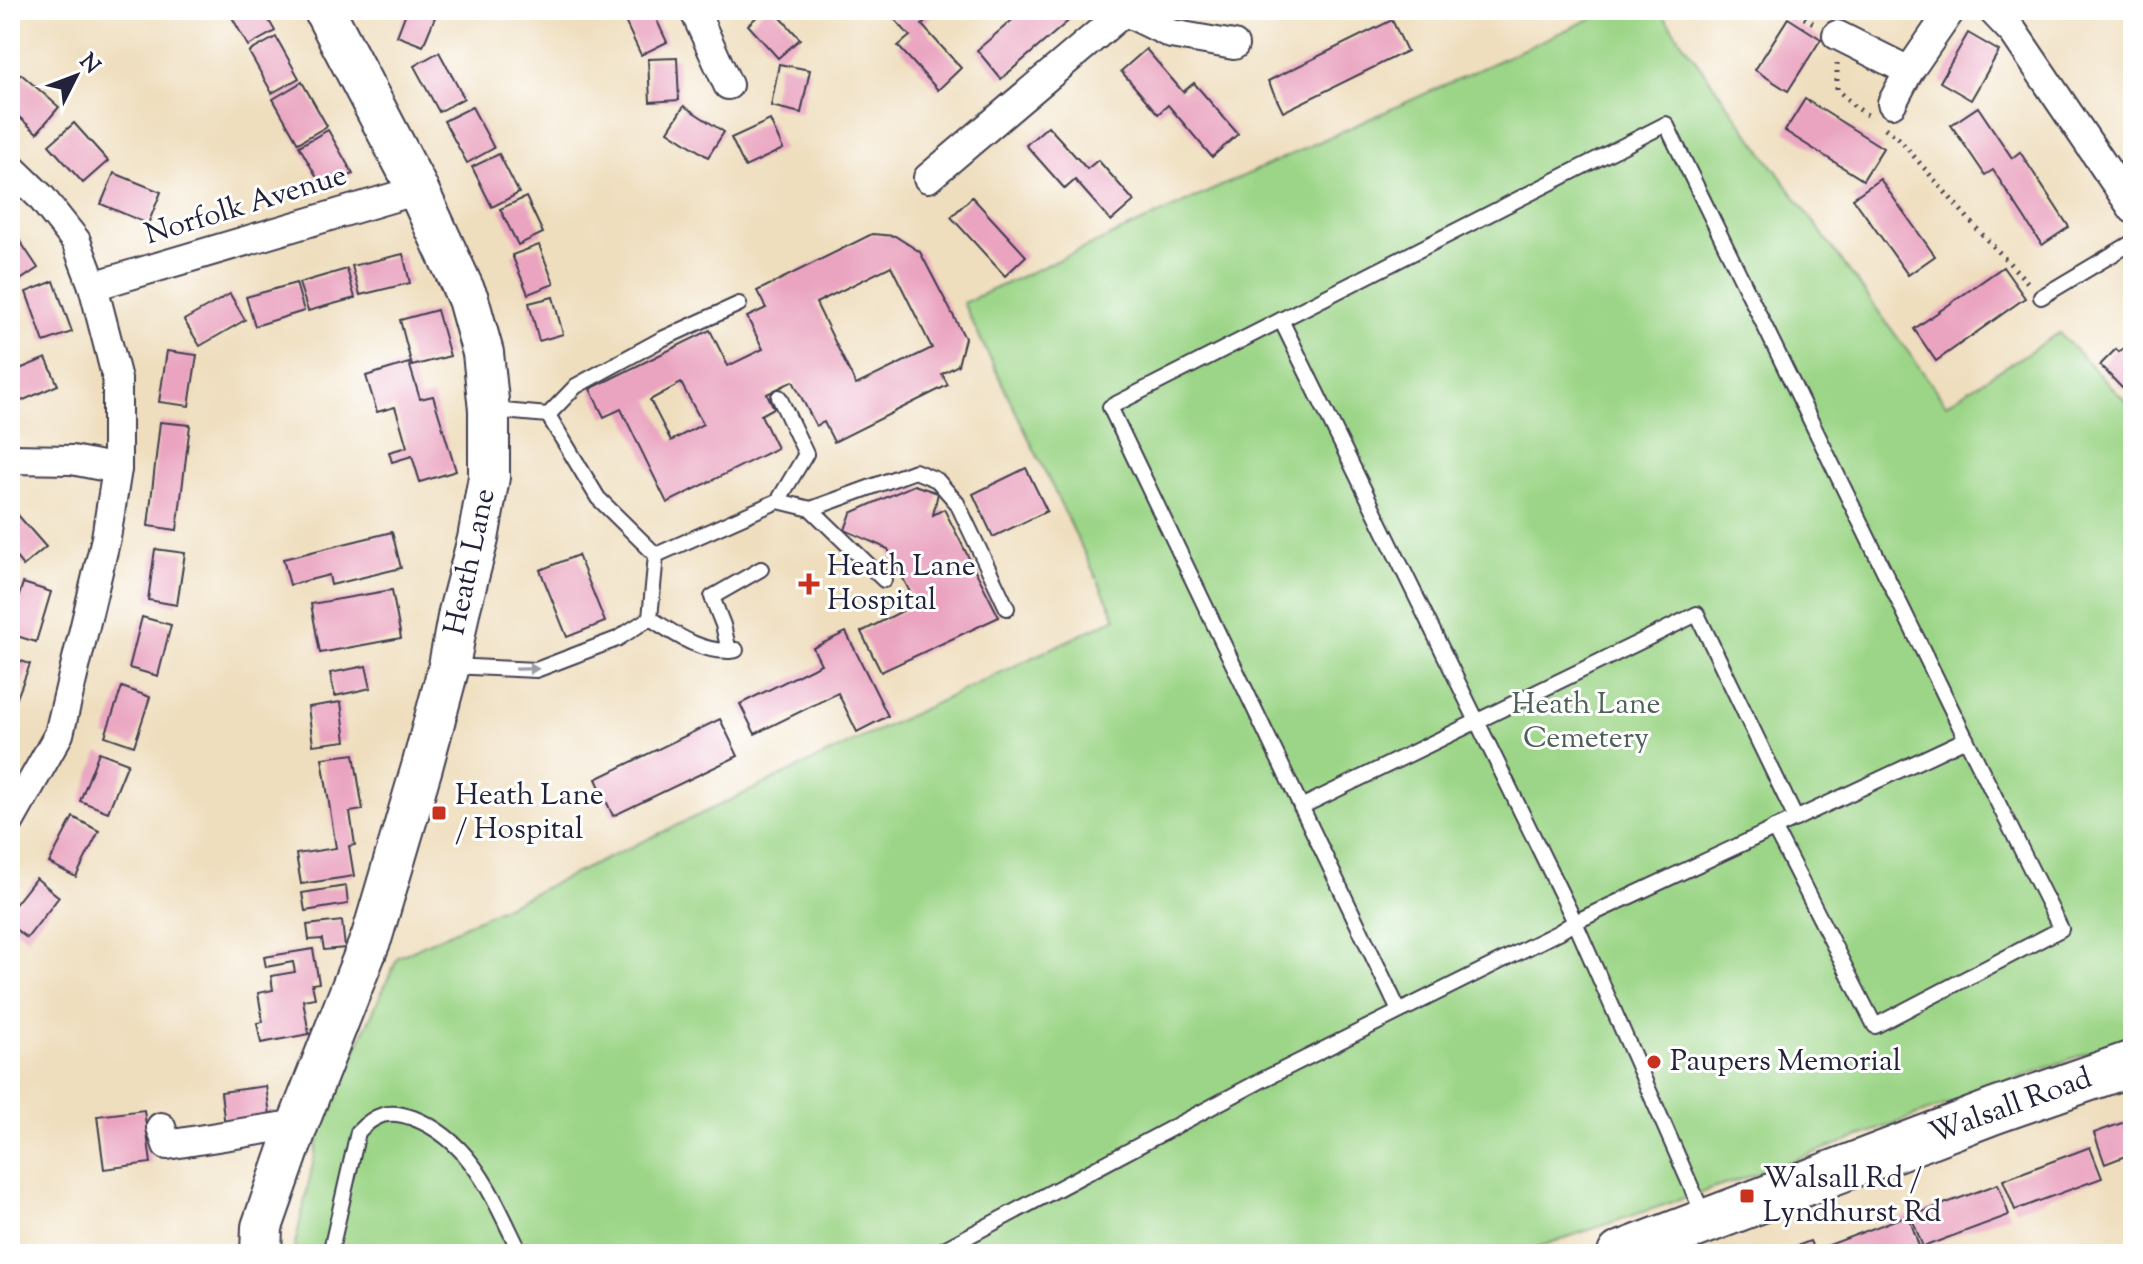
<svg xmlns="http://www.w3.org/2000/svg" width="2143" height="1264" viewBox="0 0 2143 1264" font-family="'Sorts Mill Goudy',serif">
	<style>
		.green { fill: #9cd587; stroke: #5f7c61; stroke-width: 2 }
		.building { fill: #eaa4c0; fill-rule: evenodd }
		.lines { fill: none; stroke-linecap: round; stroke-linejoin: round }
		.lane-casing { stroke: #413e4f; stroke-width: 18 }
		.street-casing { stroke: #413e4f; stroke-width: 32 }
		.secondary-casing { stroke: #413e4f; stroke-width: 44 }
		.primary-casing { stroke: #413e4f; stroke-width: 48 }
		.path { stroke: #413e4f; stroke-width: 5; stroke-dasharray: 2 6; stroke-linecap: butt }
		.lane { stroke: #fff; stroke-width: 14 }
		.street { stroke: #fff; stroke-width: 28 }
		.secondary { stroke: #fff; stroke-width: 40 }
		.primary { stroke: #fff; stroke-width: 44 }
		.oneway { fill: #9c9ca7 }
		.poi-dot { fill: #c8321e; stroke: #fff; stroke-width: 3 }
		.labels { text-anchor: middle; dominant-baseline: central; stroke-width: 6; stroke-linejoin: round; paint-order: stroke }
		.street-label { font-size: 30px; fill: #22223b; stroke: #fff }
		.poi-label { font-size: 30px; fill: #22223b; stroke: #fff; text-anchor: start }
		.park-label { font-size: 30px; fill: #4d6156; stroke: #fff }
	</style>
	<rect width="100%" height="100%" fill="#fff"/>
	<filter id="ink" filterUnits="userSpaceOnUse"><feTurbulence type="fractalNoise" baseFrequency=".0125" numOctaves="2"/><feDisplacementMap in="SourceGraphic" scale="16" xChannelSelector="R" yChannelSelector="G"/><feConvolveMatrix kernelMatrix="1 2 1 2 8 2 1 2 1" color-interpolation-filters="sRGB"/></filter>
	<filter id="wash" filterUnits="userSpaceOnUse"><feTurbulence type="fractalNoise" baseFrequency=".006" numOctaves="4" result="noise"/><feDisplacementMap in="SourceGraphic" scale="32" xChannelSelector="R" yChannelSelector="G"/><feGaussianBlur stdDeviation="1.8" result="paint"/><feColorMatrix in="noise" values="0 0 0 0 0 0 0 0 0 0 0 0 0 0 0 0 0 1.4 0 .05"/><feComposite in="paint" operator="in"/></filter>
	<g filter="url(#wash)">
		<rect width="100%" height="100%" fill="#efdebe"/>
		<polygon class="green" points="1610,10 1659,10 1946,404 2059,333 2133,409 2133,1036 1748,1177 1517,1254 293,1254 322,1123 398,957 1116,618 963,303"/>
		<g id="blocks">
			<g class="building">
				<polygon points="228,10 263,10 275,31 248,46"/>
				<polygon points="407,10 438,10 423,46 397,36"/>
				<polygon points="627,10 652,10 667,42 641,55 621,13"/>
				<polygon points="764,10 774,10 800,39 778,58 748,25"/>
				<polygon points="886,10 928,10 933,15 922,25 961,68 938,90 898,46 910,36"/>
				<polygon points="1024,10 1081,10 1001,79 977,50"/>
				<polygon points="1788,18 1821,39 1788,91 1755,70"/>
				<polygon points="1392,20 1407,51 1283,112 1268,81"/>
				<polygon points="1968,33 1999,51 1971,100 1940,82"/>
				<polygon points="276,37 299,78 272,93 249,52"/>
				<polygon points="1146,49 1183,92 1194,83 1238,134 1212,157 1168,105 1158,114 1121,71"/>
				<polygon points="439,52 464,98 439,112 414,66"/>
				<polygon points="677,58 679,100 650,102 648,59"/>
				<polygon points="779,64 810,70 801,113 771,106"/>
				<polygon points="21,74 59,107 37,133 10,109 10,86"/>
				<polygon points="302,82 327,126 298,143 273,99"/>
				<polygon points="1805,99 1883,148 1863,180 1785,131"/>
				<polygon points="684,106 724,132 708,157 668,131"/>
				<polygon points="472,107 494,148 467,163 444,121"/>
				<polygon points="1978,107 2012,158 2020,152 2069,227 2042,245 1993,170 1985,175 1951,125"/>
				<polygon points="770,120 783,149 745,167 731,138"/>
				<polygon points="74,123 108,161 83,183 49,145"/>
				<polygon points="1048,126 1087,169 1098,160 1134,201 1111,221 1075,180 1065,189 1026,145"/>
				<polygon points="328,130 353,174 324,190 299,146"/>
				<polygon points="499,154 519,193 492,207 472,167"/>
				<polygon points="114,173 161,192 148,224 101,204"/>
				<polygon points="1880,179 1935,256 1908,275 1853,198"/>
				<polygon points="526,197 543,233 518,245 500,209"/>
				<polygon points="972,197 1026,256 1005,276 951,217"/>
				<polygon points="10,226 38,268 13,285 10,280"/>
				<path d="M872,234L895,236L920,252L965,338L958,365L942,374L948,385L834,442L824,422L816,426L793,381L767,394L774,408L761,415L777,448L667,503L621,409L604,417L590,389L710,330L728,366L763,349L747,317L766,308L757,291ZM891,266L932,348L856,385L816,303ZM681,383L703,424L671,441L650,400Z"/>
				<polygon points="539,245 554,284 528,294 512,255"/>
				<polygon points="403,254 410,283 360,295 352,266"/>
				<polygon points="2003,267 2025,298 1936,361 1914,329"/>
				<polygon points="347,269 355,298 308,311 299,283"/>
				<polygon points="54,281 72,332 44,342 26,292"/>
				<polygon points="296,283 304,311 255,326 246,297"/>
				<polygon points="230,294 245,320 200,346 184,320"/>
				<polygon points="553,297 563,334 539,341 529,303"/>
				<polygon points="437,310 450,356 412,366 400,320"/>
				<polygon points="2133,339 2133,377 2122,388 2100,365 2116,349 2119,352"/>
				<polygon points="167,351 197,355 189,406 159,402"/>
				<polygon points="46,358 58,385 10,406 10,373"/>
				<polygon points="409,363 420,399 433,396 456,471 420,482 412,456 392,462 389,452 407,447 401,426 395,407 377,412 366,376"/>
				<polygon points="160,422 190,425 177,530 148,526"/>
				<polygon points="1026,468 1047,511 993,537 973,494"/>
				<polygon points="914,485 938,493 933,515 944,509 999,617 881,672 861,632 916,604 888,549 845,530 851,513"/>
				<polygon points="10,506 46,547 23,566 10,550"/>
				<polygon points="392,532 401,568 331,585 329,575 290,585 283,559"/>
				<polygon points="155,549 185,553 177,605 148,600"/>
				<polygon points="578,555 605,622 567,637 540,570"/>
				<polygon points="23,583 51,592 36,642 10,634 10,624"/>
				<polygon points="392,590 401,638 320,653 311,604"/>
				<polygon points="142,617 171,625 158,676 129,668"/>
				<polygon points="846,632 888,716 857,732 838,693 755,734 740,704 821,664 813,648"/>
				<polygon points="10,657 30,664 10,716"/>
				<polygon points="366,666 371,688 335,696 330,673"/>
				<polygon points="122,687 150,697 134,746 105,736"/>
				<polygon points="341,702 346,741 313,745 308,707"/>
				<polygon points="720,719 738,756 613,816 596,779"/>
				<polygon points="99,752 128,763 108,812 80,801"/>
				<polygon points="354,754 363,810 350,812 355,845 349,846 354,876 301,884 296,854 336,848 322,758"/>
				<polygon points="73,817 99,831 76,877 49,863"/>
				<polygon points="36,878 59,897 27,938 10,925 10,911"/>
				<polygon points="346,886 348,904 305,911 302,893"/>
				<polygon points="342,921 345,948 324,950 322,939 309,940 307,925"/>
				<polygon points="313,949 319,983 312,984 315,998 303,1000 309,1034 261,1043 257,1023 263,1022 258,993 273,990 271,976 295,972 293,962 266,967 264,957"/>
				<polygon points="266,1086 271,1122 225,1127 221,1092"/>
				<polygon points="144,1110 151,1163 104,1169 97,1116"/>
				<polygon points="2133,1119 2133,1153 2105,1164 2094,1133"/>
				<polygon points="2090,1147 2102,1178 2015,1210 2003,1180"/>
				<polygon points="1998,1184 2009,1215 1923,1247 1911,1216"/>
				<polygon points="1908,1215 1919,1246 1897,1254 1823,1254 1821,1248"/>
				<polygon points="1810,1241 1816,1254 1776,1254"/>
			</g>
		</g>
	</g>
	<g filter="url(#ink)">
		<use href="#blocks" fill-opacity="0" stroke="#413e4f" stroke-width="2"/>
		<g class="lines">
			<g class="lane-casing">
				<g id="lane">
					<polyline points="2041,297 2133,242"/>
					<polyline points="1281,320 1575,922 1704,1216"/>
					<polyline points="492,410 548,415 598,498 656,555"/>
					<polyline points="548,415 576,386 662,339 739,304"/>
					<polyline points="778,501 811,509 884,580"/>
					<polyline points="811,509 915,471 937,480 957,503 1007,608"/>
					<polyline points="650,618 656,555 778,501 806,454 779,397"/>
					<path d="M650,618C676,635 704,655 736,650"/>
					<polyline points="729,651 723,625 712,597 761,569"/>
					<polyline points="451,666 536,670 617,639 650,618"/>
					<polyline points="1301,807 1697,614 1796,819"/>
					<polyline points="1774,828 1875,1026 2061,929 1966,739"/>
					<path d="M330,1254L358,1132C375,1114 389,1109 413,1118C473,1141 494,1200 521,1254"/>
					<polyline points="935,1254 1262,1080 1559,932 1575,922 1966,739 1666,124 1110,407 1399,1011"/>
				</g>
			</g>
			<g class="street-casing">
				<g id="street">
					<polyline points="694,10 728,85"/>
					<polyline points="1992,10 2014,33 2133,209"/>
					<polyline points="1124,11 1171,34 1234,45"/>
					<polyline points="1837,35 1909,71"/>
					<polyline points="1892,103 1909,71 1951,10"/>
					<polyline points="10,167 41,197 76,241 93,286 117,379 117,469 106,538 59,734 10,821"/>
					<polyline points="928,178 1126,10"/>
					<polyline points="93,286 418,190"/>
					<polyline points="10,459 72,460 117,469"/>
					<polyline points="161,1127 167,1145 298,1124"/>
				</g>
			</g>
			<g class="secondary-casing">
				<polyline id="secondary" points="261,1254 262,1227 298,1124 372,936 422,767 449,666 459,612 478,539 489,477 489,410 483,353 468,299 418,190 324,10"/>
			</g>
			<g class="primary-casing">
				<polyline id="primary" points="1620,1254 1995,1111 2133,1063"/>
			</g>
			<g class="path">
				<polyline points="1790,10 1817,25"/>
				<polyline points="1837,63 1837,89 1853,105 1870,117"/>
				<polyline points="1885,128 1898,138 1979,231 2030,285"/>
			</g>
			<use href="#lane" class="lane"/>
			<use href="#street" class="street"/>
			<use href="#secondary" class="secondary"/>
			<use href="#primary" class="primary"/>
		</g>
		<defs><path id="oneway-solid" d="M-6-.8H1V-3.2L6.5 0L1 3.2V.8H-6Z" transform="scale(2)"/></defs>
		<use class="oneway" href="#oneway-solid" transform="translate(527 669) rotate(-1)"/>
	</g>
	<g class="poi-dot">
		<path d="M805 572h8v8h8v8h-8v8h-8v-8h-8v-8h8z"/>
		<rect x="431" y="805" width="16" height="16" rx="4"/>
		<circle cx="1654" cy="1062" r="8"/>
		<rect x="1739" y="1188" width="16" height="16" rx="4"/>
	</g>
	<g class="labels">
		<g class="street-label">
			<text transform="translate(246 206) rotate(-17)">Norfolk Avenue</text>
			<text transform="translate(471 562) rotate(-78)">Heath Lane</text>
			<text transform="translate(2011 1107) rotate(-20)">Walsall Road</text>
		</g>
		<g class="poi-label">
			<text x="827" y="567">Heath Lane<tspan x="827" dy="34">Hospital</tspan></text>
			<text x="455" y="796">Heath Lane<tspan x="455" dy="34">/ Hospital</tspan></text>
			<text x="1670" y="1062">Paupers Memorial</text>
			<text x="1763" y="1179">Walsall Rd /<tspan x="1763" dy="34">Lyndhurst Rd</tspan></text>
		</g>
		<g class="park-label">
			<text x="1586" y="705">Heath Lane<tspan x="1586" dy="34">Cemetery</tspan></text>
		</g>
	</g>
	<rect width="2143" height="1264" fill="none" stroke="#fff" stroke-width="40"/>
	<g transform="translate(76 76) rotate(48)" stroke="#ffffff" stroke-width="6" paint-order="stroke">
	<path d="M0-6L14 30L0 20L-14 30Z" fill="#22223b"/>
	<text y="-12" font-size="22" font-weight="bold" text-anchor="middle" fill="#22223b">N</text>
	</g>
</svg>
